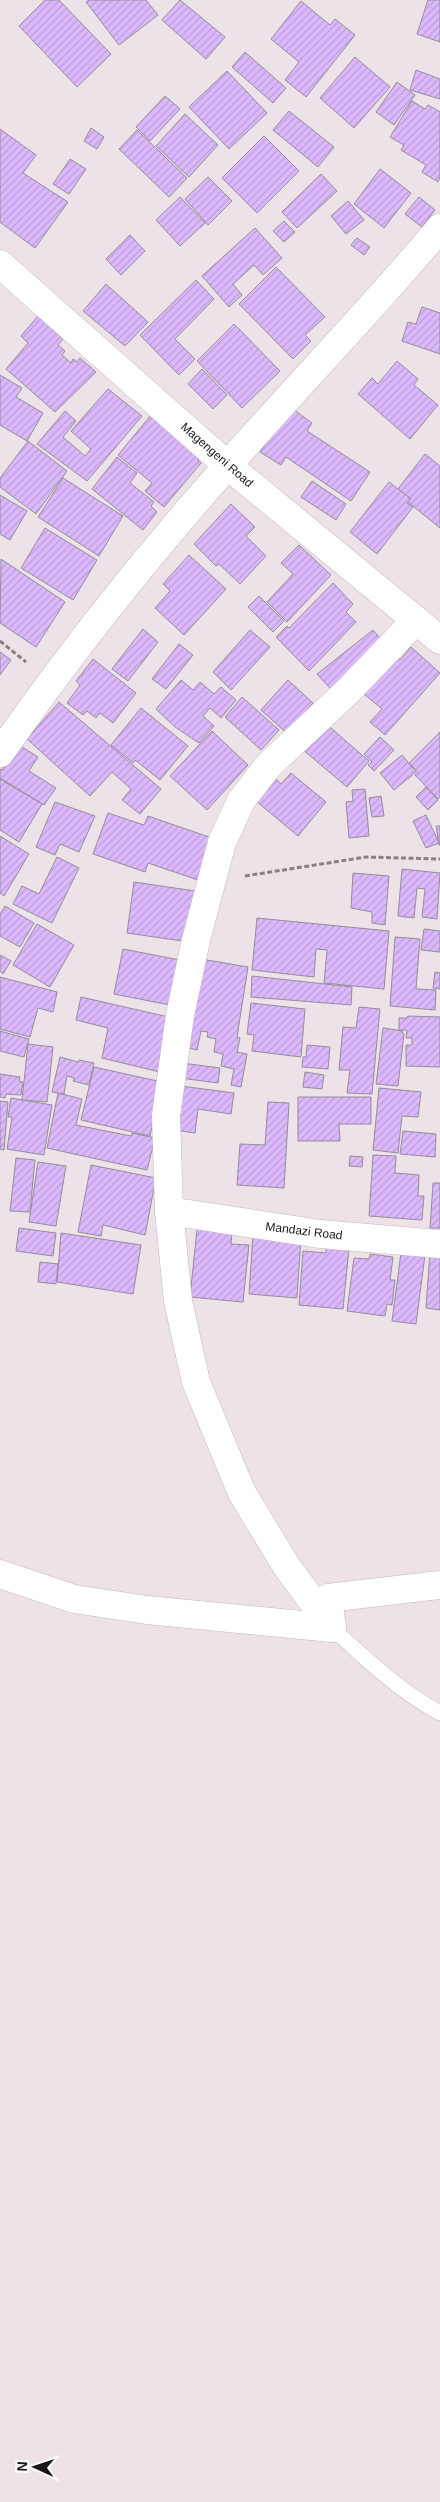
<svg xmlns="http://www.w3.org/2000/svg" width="440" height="2502" viewBox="0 0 440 2502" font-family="Helvetica,sans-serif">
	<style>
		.building { fill: url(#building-hatch); stroke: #938e97 }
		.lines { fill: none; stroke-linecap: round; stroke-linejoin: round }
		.service-casing { stroke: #c4b9c0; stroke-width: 16 }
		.minor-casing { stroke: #c4b9c0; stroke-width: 29 }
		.path { stroke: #878084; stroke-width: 3; stroke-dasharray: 5 2.5; stroke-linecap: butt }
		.service { stroke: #fff; stroke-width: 15 }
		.minor { stroke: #fff; stroke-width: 28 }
		.labels { text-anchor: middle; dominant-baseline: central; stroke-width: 4.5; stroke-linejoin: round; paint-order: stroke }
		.street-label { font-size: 12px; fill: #1a1619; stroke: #fff }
	</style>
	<defs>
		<pattern id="building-hatch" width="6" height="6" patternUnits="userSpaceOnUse" patternTransform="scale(1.25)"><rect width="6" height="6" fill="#dcb8fd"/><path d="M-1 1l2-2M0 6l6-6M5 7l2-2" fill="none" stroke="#bc9dd8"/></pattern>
	</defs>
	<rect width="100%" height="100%" fill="#ede2e8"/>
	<g class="building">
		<polygon points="45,0 59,0 111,54 77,87 19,26"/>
		<polygon points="89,0 146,0 158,15 119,45 86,2"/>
		<polygon points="180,0 225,37 206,59 162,20"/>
		<polygon points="428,0 440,0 440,42 417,34"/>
		<polygon points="301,1 330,25 335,19 355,35 306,97 285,80 299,62 271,39"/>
		<polygon points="245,52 286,88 273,103 232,67"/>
		<polygon points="355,57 390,87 354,128 320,98"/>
		<polygon points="416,70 440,79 440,99 410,90"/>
		<polygon points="227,71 267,113 229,149 189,107"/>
		<polygon points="397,82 415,95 394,125 376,112"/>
		<polygon points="165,96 180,109 150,141 136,127"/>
		<polygon points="412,101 425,109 428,105 440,112 440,177 438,182 422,172 426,165 401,150 404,145 390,137"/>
		<polygon points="289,111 334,147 318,167 273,130"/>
		<polygon points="185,114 218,145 189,177 156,146"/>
		<polygon points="91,128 104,137 97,149 84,141"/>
		<polygon points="0,129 36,155 23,173 68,202 35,248 0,222"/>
		<polygon points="137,130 187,178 169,197 119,149"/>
		<polygon points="264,136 299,171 257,213 222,178"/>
		<polygon points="70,159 86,169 69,194 53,184"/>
		<polygon points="380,169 411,193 384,228 354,204"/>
		<polygon points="321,174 337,191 297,228 282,212"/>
		<polygon points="208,177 232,201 208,225 185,199"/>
		<polygon points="180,197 205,223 180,246 156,220"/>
		<polygon points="419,197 435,210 422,227 405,214"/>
		<polygon points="348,201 364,220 346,234 331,216"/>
		<polygon points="284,221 295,232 284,242 273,231"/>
		<polygon points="255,228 282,258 263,275 254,265 233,284 242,295 229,307 202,276"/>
		<polygon points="130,235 145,251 121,275 106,259"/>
		<polygon points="357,238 370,247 364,255 351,245"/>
		<polygon points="276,267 325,317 305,335 311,341 293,359 239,304"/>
		<polygon points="196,280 214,299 175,339 195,359 179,375 140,335"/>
		<polygon points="106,284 148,322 125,346 83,311"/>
		<polygon points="422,307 440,313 440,354 402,341 408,322 416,324"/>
		<polygon points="38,316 63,339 58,345 65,351 62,355 71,363 73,359 77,362 80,358 96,372 55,412 6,369 28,343 21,336"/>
		<polygon points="234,324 280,371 242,408 197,361"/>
		<polygon points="397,361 418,379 414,385 438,405 410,439 358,394 372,378 378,384"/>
		<polygon points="202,369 227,395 213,409 188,384"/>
		<polygon points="0,375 22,388 16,397 43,413 27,441 0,425"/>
		<polygon points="108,389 142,416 87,481 37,444 65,411 76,421 63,437 85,456 91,449 71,431"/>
		<polygon points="290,407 312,423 307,431 370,472 351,501 286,457 281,465 260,452"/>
		<polygon points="151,415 201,456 198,460 201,463 164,507 145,491 152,483 118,455"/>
		<polygon points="28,441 67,471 36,514 0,487 0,478"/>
		<polygon points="425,454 440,466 440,528 408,502 411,499 398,489"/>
		<polygon points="117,457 137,473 130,483 154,502 151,506 157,512 143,530 92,489"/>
		<polygon points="63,478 123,516 99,556 38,517"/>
		<polygon points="312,481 346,504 336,520 301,497"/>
		<polygon points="389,482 411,499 407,503 413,507 377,554 350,532"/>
		<polygon points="0,495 27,511 10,540 0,534"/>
		<polygon points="231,504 255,527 246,536 266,556 240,584 219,564 216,566 194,544"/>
		<polygon points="45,528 97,560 73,600 21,568"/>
		<polygon points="299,545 331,575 287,622 267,602 293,574 281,563"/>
		<polygon points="189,555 226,589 184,635 155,608 170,591 163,584"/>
		<polygon points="1,559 65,602 36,647 0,623"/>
		<polygon points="333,583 353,604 346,612 356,622 309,671 276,637 287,626 289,628"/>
		<polygon points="259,596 284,621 273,632 248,607"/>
		<polygon points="143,629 158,642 128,681 112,669"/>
		<polygon points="250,630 270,647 231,690 213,672"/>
		<polygon points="373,630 387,646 331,689 317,674"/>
		<polygon points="179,644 193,655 166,689 152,679"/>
		<polygon points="411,647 440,673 385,735 370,722 382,709 363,693 397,657 400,660"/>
		<polygon points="0,652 11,660 0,675"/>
		<polygon points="93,659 136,693 113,723 100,713 96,718 87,711 83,715 67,703 80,685 76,681"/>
		<polygon points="181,680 193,690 200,682 214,694 221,687 236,700 221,718 210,708 203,716 214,726 199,743 175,727 156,709"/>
		<polygon points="288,680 313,703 303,715 291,737 261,710"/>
		<polygon points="242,697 279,730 261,750 225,717"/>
		<polygon points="59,702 161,789 140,814 122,800 131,789 112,772 90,796 27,739"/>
		<polygon points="141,708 188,746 160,780 135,760 133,763 111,745"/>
		<polygon points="324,722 369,761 347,787 302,749"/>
		<polygon points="212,731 248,765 207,810 170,776"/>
		<polygon points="440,732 440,797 438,799 415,775 418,772 409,763"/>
		<polygon points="380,737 394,750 374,771 368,765 372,762 364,754"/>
		<polygon points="19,745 38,757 29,771 56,788 44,805 0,778 0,769 2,770"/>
		<polygon points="402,755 416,772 394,790 380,773"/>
		<polygon points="291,773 326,802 298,836 256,801 275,778 281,784"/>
		<polygon points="0,779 42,804 19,842 0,830"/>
		<polygon points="426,787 438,800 428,810 416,797"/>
		<polygon points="365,789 369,836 349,838 346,802 353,801 352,790"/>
		<polygon points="381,796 384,816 372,817 369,798"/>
		<polygon points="55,802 95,816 79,852 60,844 55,855 36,847"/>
		<polygon points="108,813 144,825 148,816 215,839 198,880 148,863 145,872 93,854"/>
		<polygon points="426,815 439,843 426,848 413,821"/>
		<polygon points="436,826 440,826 440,845 439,845"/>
		<polygon points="0,836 29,854 4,896 0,893"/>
		<polygon points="57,857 79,868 52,923 13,904 22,886 39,894"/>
		<polygon points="402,869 440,873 437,919 422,917 425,889 417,888 414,918 398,916"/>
		<polygon points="353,873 389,876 385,925 372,923 372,912 351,908"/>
		<polygon points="134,882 195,891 189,942 127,933"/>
		<polygon points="5,906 34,923 20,947 0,936 0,914"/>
		<polygon points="257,918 389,931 384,989 324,983 327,950 316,949 314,977 252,970"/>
		<polygon points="37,924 74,945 50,987 13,965"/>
		<polygon points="424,929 440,931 440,952 421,950"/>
		<polygon points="395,937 420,939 416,989 436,990 435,1010 390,1006"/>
		<polygon points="123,949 180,960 170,1005 114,994"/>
		<polygon points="0,955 11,961 3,974 0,971"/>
		<polygon points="201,959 248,967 237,1037 240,1038 237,1052 247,1054 241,1087 231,1085 234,1069 221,1066 223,1054 214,1052 216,1039 207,1037 208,1032 201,1031 197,1050 185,1047"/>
		<polygon points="435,972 440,973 440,989 433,988"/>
		<polygon points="252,976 352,987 351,1005 251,997"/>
		<polygon points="0,977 57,992 53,1012 38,1008 30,1037 0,1029"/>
		<polygon points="81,997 173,1018 160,1072 102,1058 108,1028 76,1020"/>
		<polygon points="251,1003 305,1009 301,1057 252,1051 254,1035 247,1034"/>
		<polygon points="359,1007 380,1009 372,1094 347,1093 350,1070 339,1070 343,1027 356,1028"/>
		<polygon points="408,1016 440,1017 440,1067 406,1066 406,1045 412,1045 412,1038 406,1038 407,1030 399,1030 399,1018 407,1018"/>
		<polygon points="383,1028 403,1031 402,1033 404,1034 398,1086 376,1084"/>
		<polygon points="0,1031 29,1039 24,1057 0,1051"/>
		<polygon points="28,1044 53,1047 47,1102 22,1100"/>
		<polygon points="307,1045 330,1047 328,1069 302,1067 303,1057 306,1057"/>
		<polygon points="60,1057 78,1062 79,1060 94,1063 89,1085 73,1081 74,1078 67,1076 64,1094 52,1092"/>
		<polygon points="182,1063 220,1068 218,1083 180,1078"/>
		<polygon points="94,1067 162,1082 150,1136 81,1120"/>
		<polygon points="305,1072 324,1075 322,1089 303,1087"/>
		<polygon points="0,1074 20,1077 19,1081 23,1082 21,1095 6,1094 5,1098 0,1097"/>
		<polygon points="181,1086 234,1093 231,1114 198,1109 195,1133 174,1130"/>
		<polygon points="379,1088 421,1092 418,1117 402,1116 398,1153 373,1150"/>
		<polygon points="58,1093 82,1099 76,1125 131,1136 132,1133 155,1138 147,1170 47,1148"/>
		<polygon points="298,1097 371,1097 371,1124 339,1124 340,1141 298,1141"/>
		<polygon points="11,1098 52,1105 44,1155 7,1149 12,1117 8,1117"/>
		<polygon points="0,1101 8,1102 4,1150 0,1149"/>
		<polygon points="268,1102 289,1103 284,1188 237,1185 240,1144 265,1145"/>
		<polygon points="403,1131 436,1134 435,1157 400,1154"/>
		<polygon points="373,1155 396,1156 395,1173 419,1175 418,1196 424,1196 422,1220 369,1216"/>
		<polygon points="350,1156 363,1157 362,1167 349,1166"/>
		<polygon points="16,1158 35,1160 30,1212 10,1211"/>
		<polygon points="38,1162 66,1166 56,1226 29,1222"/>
		<polygon points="91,1165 156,1178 145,1235 103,1225 101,1236 78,1232"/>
		<polygon points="433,1183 440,1183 440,1228 430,1228"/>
		<polygon points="19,1228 56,1233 53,1256 16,1251"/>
		<polygon points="197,1229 232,1233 231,1244 249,1245 243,1302 190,1297"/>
		<polygon points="61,1233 141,1245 133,1294 57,1282"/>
		<polygon points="253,1234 301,1238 297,1298 249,1294"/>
		<polygon points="402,1245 425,1255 416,1324 392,1321"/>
		<polygon points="326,1246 349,1248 343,1309 299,1305 303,1251 326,1253"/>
		<polygon points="430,1252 440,1253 440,1310 426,1308"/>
		<polygon points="370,1254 393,1257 390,1280 395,1280 392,1305 387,1304 385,1316 347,1311 354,1258 369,1259"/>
		<polygon points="40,1262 58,1264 56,1284 38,1282"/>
	</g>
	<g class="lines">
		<g class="service-casing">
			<path id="service" d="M332,1628C366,1659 399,1691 440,1713"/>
		</g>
		<g class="minor-casing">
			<g id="minor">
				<polyline points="0,264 227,465 440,640"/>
				<path d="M0,753C70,653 147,556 228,465C298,385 372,309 440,228"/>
				<polyline points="169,1211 320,1234 440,1244"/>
				<polyline points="0,1574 74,1599 147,1610 332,1628 328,1598 440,1585"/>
				<polyline points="332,1628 287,1567 242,1493 196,1382 178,1301 169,1211 166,1116 180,1015 196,940 222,842 241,801 268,766 348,691 416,620"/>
			</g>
		</g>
		<g class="path">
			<polyline points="0,641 26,662"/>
			<polyline points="245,876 366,857 440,859"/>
		</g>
		<use href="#service" class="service"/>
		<use href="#minor" class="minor"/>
	</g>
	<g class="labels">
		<g class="street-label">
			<text transform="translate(217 455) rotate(41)">Magengeni Road</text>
			<text transform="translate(304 1231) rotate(7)">Mandazi Road</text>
		</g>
	</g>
	<g transform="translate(35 2467) rotate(273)" stroke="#ffffff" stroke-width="4" paint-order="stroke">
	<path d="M0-4L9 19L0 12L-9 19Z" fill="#1a1619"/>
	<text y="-8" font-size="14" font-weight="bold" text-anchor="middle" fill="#1a1619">N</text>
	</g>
</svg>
